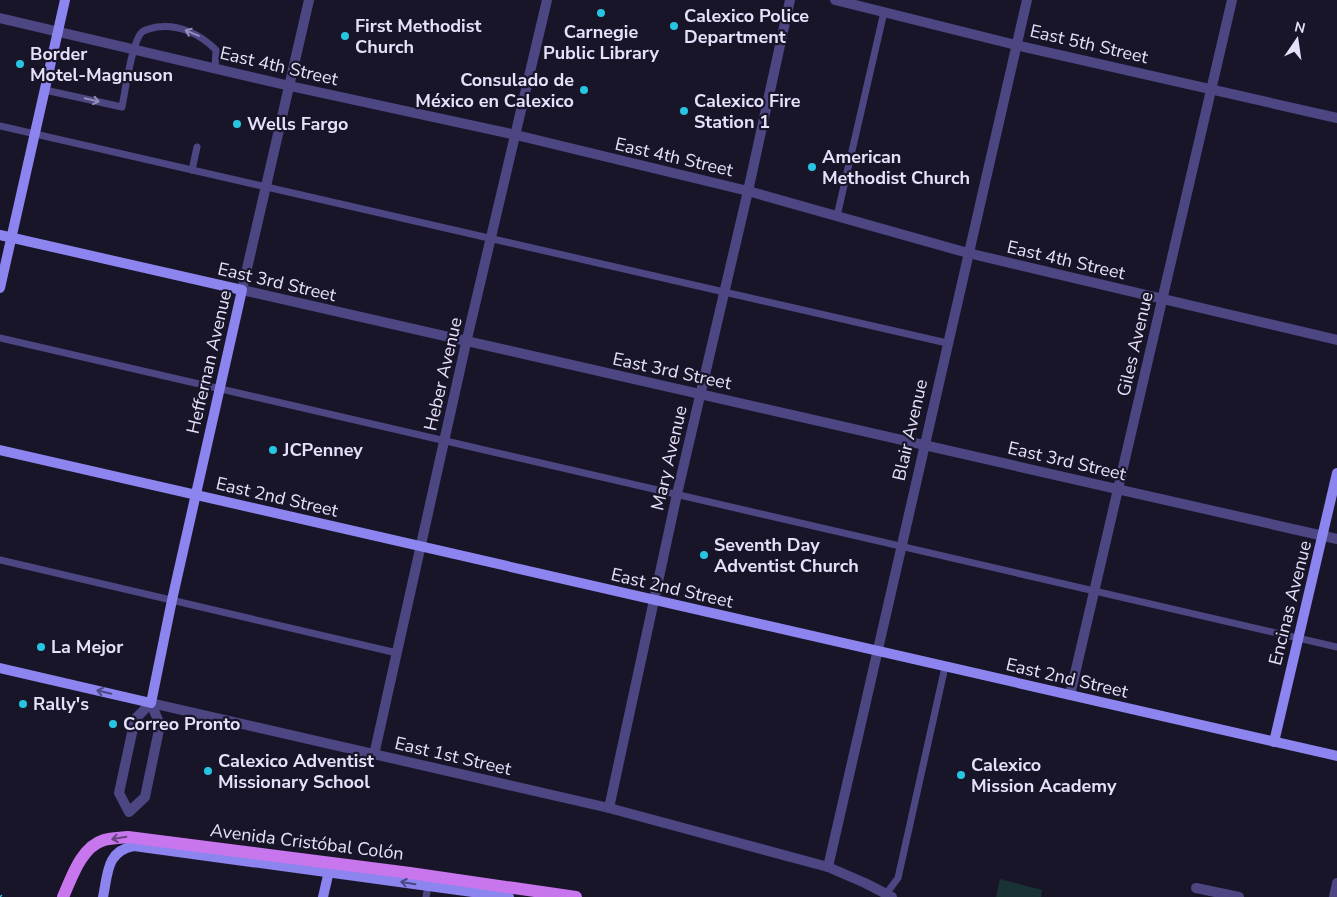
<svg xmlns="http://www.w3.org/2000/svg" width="1337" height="897" viewBox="0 0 1337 897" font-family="'Nunito Sans',sans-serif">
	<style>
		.green { fill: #193233 }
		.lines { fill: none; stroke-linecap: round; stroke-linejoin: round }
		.lane { stroke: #4c4682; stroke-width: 7 }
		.street { stroke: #4c4682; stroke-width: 10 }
		.secondary { stroke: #8d85ef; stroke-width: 10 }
		.primary { stroke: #c776ed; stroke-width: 12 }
		.rail { stroke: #26c5e2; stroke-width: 4; stroke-dasharray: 8 6; stroke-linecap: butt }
		.oneway { stroke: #918cb8 }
		.oneway2 { stroke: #4d4782 }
		.oneway3 { stroke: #674181 }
		.poi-dot { fill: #26c5e2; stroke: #191529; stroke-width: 2 }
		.labels { text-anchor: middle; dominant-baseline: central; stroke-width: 4.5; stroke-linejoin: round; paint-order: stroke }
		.poi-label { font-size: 18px; font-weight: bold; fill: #e6e1fb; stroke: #191529; text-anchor: start }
		.street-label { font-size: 18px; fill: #e6e1fb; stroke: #191529 }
	</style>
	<rect width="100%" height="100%" fill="#191529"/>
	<polygon class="green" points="1000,879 1042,890 1041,897 996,897"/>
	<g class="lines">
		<g class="lane">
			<path d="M45,90L122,107C125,92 132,41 142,32C146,29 152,28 157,27C179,24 200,34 216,50L215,69"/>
			<polyline points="0,126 947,343"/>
			<polyline points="192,170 197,147"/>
			<polyline points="837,216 884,12"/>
			<polyline points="0,338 1337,647"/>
			<polyline points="0,560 397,653"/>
			<polyline points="886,894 898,878 945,667"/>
			<polyline points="426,897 428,886"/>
		</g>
		<g class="street">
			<path d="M309,0L242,290C606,376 972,455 1337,539"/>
			<polyline points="835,0 1016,45 1337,118"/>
			<polyline points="0,18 290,86 516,135 748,191 968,253 1337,340"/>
			<polyline points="1070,695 1232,0"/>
			<polyline points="151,703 609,808 828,867 865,883 892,897"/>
			<polygon points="151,703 160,725 145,797 129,812 119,793 135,719"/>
			<polyline points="374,755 466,343 547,0"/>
			<polyline points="609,808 677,494 748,191 790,0"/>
			<polyline points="828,867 1027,0"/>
			<polyline points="1196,888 1239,897"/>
			<polyline points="1334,897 1337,883"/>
		</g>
		<g class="secondary">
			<polyline points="0,235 242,290 172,600 151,703 0,668"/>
			<polyline points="0,288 65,0"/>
			<polyline points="0,450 1337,756"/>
			<polyline points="1274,742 1337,473"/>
			<path d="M103,897C108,874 106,851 134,846L509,897"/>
			<polyline points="323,897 329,871"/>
		</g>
		<path class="primary" d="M63,897C72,877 81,847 104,840C112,838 121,838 128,837L410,873L576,897"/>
		<polyline class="rail" points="0,896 1,897"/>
	</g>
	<defs><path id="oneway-shaft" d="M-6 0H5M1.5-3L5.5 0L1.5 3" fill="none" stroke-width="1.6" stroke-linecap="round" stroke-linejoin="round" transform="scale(1.25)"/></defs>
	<g class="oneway">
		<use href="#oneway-shaft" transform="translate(192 33) rotate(-157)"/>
		<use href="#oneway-shaft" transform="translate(92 100) rotate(13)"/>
	</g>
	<g class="oneway2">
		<use href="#oneway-shaft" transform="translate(104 692) rotate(-167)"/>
		<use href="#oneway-shaft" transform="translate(408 883) rotate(-171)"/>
	</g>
	<use class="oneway3" href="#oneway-shaft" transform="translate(119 838) rotate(171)"/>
	<g class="poi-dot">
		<circle cx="601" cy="13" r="5"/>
		<circle cx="674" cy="26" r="5"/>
		<circle cx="345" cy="36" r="5"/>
		<circle cx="20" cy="64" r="5"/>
		<circle cx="584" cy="90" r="5"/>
		<circle cx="684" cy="111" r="5"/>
		<circle cx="237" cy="124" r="5"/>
		<circle cx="812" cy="167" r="5"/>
		<circle cx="273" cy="450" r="5"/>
		<circle cx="704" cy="555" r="5"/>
		<circle cx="41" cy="647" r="5"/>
		<circle cx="23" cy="704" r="5"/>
		<circle cx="113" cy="724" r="5"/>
		<circle cx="208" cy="771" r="5"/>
		<circle cx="961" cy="775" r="5"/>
	</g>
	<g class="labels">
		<g class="poi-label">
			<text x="684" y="16">Calexico Police<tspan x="684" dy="21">Department</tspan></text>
			<text x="355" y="26">First Methodist<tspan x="355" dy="21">Church</tspan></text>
			<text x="601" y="32" text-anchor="middle">Carnegie<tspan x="601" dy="21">Public Library</tspan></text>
			<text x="30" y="54">Border<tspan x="30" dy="21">Motel-Magnuson</tspan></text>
			<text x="574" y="80" text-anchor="end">Consulado de<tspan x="574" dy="21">México en Calexico</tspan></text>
			<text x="694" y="101">Calexico Fire<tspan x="694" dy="21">Station 1</tspan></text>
			<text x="247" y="124">Wells Fargo</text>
			<text x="822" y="157">American<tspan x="822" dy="21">Methodist Church</tspan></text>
			<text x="283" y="450">JCPenney</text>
			<text x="714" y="545">Seventh Day<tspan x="714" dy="21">Adventist Church</tspan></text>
			<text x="51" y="647">La Mejor</text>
			<text x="33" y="704">Rally's</text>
			<text x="123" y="724">Correo Pronto</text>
			<text x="218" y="761">Calexico Adventist<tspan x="218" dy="21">Missionary School</tspan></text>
			<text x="971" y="765">Calexico<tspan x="971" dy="21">Mission Academy</tspan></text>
		</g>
		<g class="street-label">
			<text transform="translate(1089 44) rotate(13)">East 5th Street</text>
			<text transform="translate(279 66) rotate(13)">East 4th Street</text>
			<text transform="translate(674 157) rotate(13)">East 4th Street</text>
			<text transform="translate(1066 260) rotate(13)">East 4th Street</text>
			<text transform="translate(277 282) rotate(13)">East 3rd Street</text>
			<text transform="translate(1135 344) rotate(-77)">Giles Avenue</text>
			<text transform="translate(209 362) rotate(-77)">Heffernan Avenue</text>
			<text transform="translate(672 371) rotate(12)">East 3rd Street</text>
			<text transform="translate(443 374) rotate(-77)">Heber Avenue</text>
			<text transform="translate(910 430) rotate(-77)">Blair Avenue</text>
			<text transform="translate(669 458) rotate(-77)">Mary Avenue</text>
			<text transform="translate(1067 461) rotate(13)">East 3rd Street</text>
			<text transform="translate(277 497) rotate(13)">East 2nd Street</text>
			<text transform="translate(672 588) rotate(13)">East 2nd Street</text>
			<text transform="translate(1290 603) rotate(-76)">Encinas Avenue</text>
			<text transform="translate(1067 678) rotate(13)">East 2nd Street</text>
			<text transform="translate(453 756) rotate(13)">East 1st Street</text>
			<text transform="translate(307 842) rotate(7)">Avenida Cristóbal Colón</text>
		</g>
	</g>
	<g transform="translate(1297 40) rotate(13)" stroke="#191529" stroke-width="4" paint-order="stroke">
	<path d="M0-4L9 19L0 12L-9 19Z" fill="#e6e1fb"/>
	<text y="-8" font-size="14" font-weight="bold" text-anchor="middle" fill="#e6e1fb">N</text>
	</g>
</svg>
